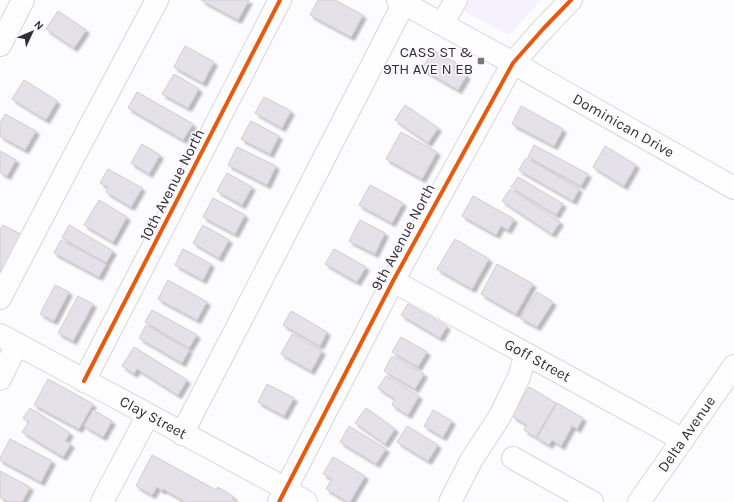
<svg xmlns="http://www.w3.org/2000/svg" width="734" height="502" viewBox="0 0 734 502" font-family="Karla,sans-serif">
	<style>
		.built { fill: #f6f2fd }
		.building { fill: #e4e2e8; stroke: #cfcdd3; filter: url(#shadow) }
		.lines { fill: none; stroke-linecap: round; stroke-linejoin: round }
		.minor-casing { stroke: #d9d6dc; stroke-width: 24 }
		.minor { stroke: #fffeff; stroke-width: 22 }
		.cycleway-casing { stroke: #fcfaff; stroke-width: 6 }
		.cycleway { stroke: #e8590c; stroke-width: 4 }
		.poi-dot { fill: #79767d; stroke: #fcfaff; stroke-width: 1.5 }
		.labels { text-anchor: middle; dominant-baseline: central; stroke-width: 3; stroke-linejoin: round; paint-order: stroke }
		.poi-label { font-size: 15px; fill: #322e38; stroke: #fcfaff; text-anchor: end }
		.street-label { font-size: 15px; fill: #322e38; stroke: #fcfaff }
	</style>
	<defs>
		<filter id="shadow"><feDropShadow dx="3.5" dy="3.5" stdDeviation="1" flood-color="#0004"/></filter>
	</defs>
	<rect width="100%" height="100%" fill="#fcfbfe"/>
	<polygon class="built" points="443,0 541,0 509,35"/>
	<g class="building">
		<polygon points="201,0 249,0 238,20"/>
		<polygon points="318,0 335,0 363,15 351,37 310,15"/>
		<polygon points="58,11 86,30 74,48 46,29"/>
		<polygon points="185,46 214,62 203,83 174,67"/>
		<polygon points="433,50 456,63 454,68 467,75 458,90 422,69"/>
		<polygon points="174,74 199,89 188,108 162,94"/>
		<polygon points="24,80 57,101 46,120 12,99"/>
		<polygon points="137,92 193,124 183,140 128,108"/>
		<polygon points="264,97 291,111 282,128 255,113"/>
		<polygon points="405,105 438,128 428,143 395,120"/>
		<polygon points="521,106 563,129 554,146 512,124"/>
		<polygon points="5,114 36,131 25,150 0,136 0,123"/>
		<polygon points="251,121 279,136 270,154 241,139"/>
		<polygon points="401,132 437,152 422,179 386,159"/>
		<polygon points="142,144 160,155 149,174 131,163"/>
		<polygon points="534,145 588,174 581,186 528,157"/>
		<polygon points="605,146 636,165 624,186 593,167"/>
		<polygon points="237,147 276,166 267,185 228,165"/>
		<polygon points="0,151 16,160 7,176 0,172"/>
		<polygon points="526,158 579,189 573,201 519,170"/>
		<polygon points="108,169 142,188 131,207 106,192 108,187 100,183"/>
		<polygon points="227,173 252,187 242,205 217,191"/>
		<polygon points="518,177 563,204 556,215 511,187"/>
		<polygon points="370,185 403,203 392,223 359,205"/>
		<polygon points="510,189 560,222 552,234 502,201"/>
		<polygon points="473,196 514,219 508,230 501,226 496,235 462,216"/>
		<polygon points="213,198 245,215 235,234 203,217"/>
		<polygon points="99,200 127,217 113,242 84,225"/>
		<polygon points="360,220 385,233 375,254 349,241"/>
		<polygon points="3,225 22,235 0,276 0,230"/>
		<polygon points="69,225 113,251 106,263 62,238"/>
		<polygon points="203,225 229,240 219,258 193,243"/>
		<polygon points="455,239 489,259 472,289 437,269"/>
		<polygon points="61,240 106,264 99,277 54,253"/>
		<polygon points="183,249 211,264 203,280 175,265"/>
		<polygon points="334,249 366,267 357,282 325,264"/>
		<polygon points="497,264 533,284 516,314 481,294"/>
		<polygon points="168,280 207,302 197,320 158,299"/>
		<polygon points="55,285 69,292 54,321 40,314"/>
		<polygon points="537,292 553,302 537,327 520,318"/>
		<polygon points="78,296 93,304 73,341 58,333"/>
		<polygon points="408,304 447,326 440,338 401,315"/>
		<polygon points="152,310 197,335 189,348 145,322"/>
		<polygon points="291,311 327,332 320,346 283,325"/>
		<polygon points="146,325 189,350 182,363 139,338"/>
		<polygon points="292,334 322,351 311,371 281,354"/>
		<polygon points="401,337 427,352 418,367 392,352"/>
		<polygon points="134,347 187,380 178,395 137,369 134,374 122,366"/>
		<polygon points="392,356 424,374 415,389 384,371"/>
		<polygon points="386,376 419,396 408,415 392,405 395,399 378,388"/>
		<polygon points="48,379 93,404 79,429 34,405"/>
		<polygon points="267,384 294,398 284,416 258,402"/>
		<polygon points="529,387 556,403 536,437 524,430 527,425 512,416"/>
		<polygon points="557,403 583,418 577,429 572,426 561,446 552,440 549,445 537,438"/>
		<polygon points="30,408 70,433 65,441 71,444 63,457 22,432 29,422 23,418"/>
		<polygon points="366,408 395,429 385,444 355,423"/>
		<polygon points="93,410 112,421 103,437 84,426"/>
		<polygon points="433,410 452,421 443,437 424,426"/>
		<polygon points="349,426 386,449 376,464 340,442"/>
		<polygon points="407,426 438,445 428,461 397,442"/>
		<polygon points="10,439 52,461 41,482 0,460 0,458"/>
		<polygon points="152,455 216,490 218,487 234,497 232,499 236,501 235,502 186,502 163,489 162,491 157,487 152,495 136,486"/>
		<polygon points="333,457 365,476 350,502 348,502 326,489 332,479 323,474"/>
		<polygon points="0,471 30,487 22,502 9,502 0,497"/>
	</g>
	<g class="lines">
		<g class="minor-casing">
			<g id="minor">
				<path id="s1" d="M398,0L513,63L734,188"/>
				<polyline points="442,24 456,0"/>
				<polyline points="0,45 23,0"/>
				<path id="s2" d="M393,281L683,440"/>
				<polyline points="0,298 72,160 157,0"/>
				<path id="s3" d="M0,335L270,480L306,502"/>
				<polyline points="0,379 17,344"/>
				<polyline points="84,381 280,0"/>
				<polyline points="182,434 404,3"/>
				<polyline points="513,458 592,502"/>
				<polyline points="102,502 148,415"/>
				<polyline points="279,502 393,281 513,63 543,29 571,0"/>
				<polyline points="450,502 472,459 500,416 519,377 526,354"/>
				<path id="s4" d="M639,502L734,366"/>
			</g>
		</g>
		<use href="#minor" class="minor"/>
		<g class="cycleway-casing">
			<g id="cycleway">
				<polyline points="84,381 280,0"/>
				<polyline points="279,502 393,281 513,63 543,29 571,0"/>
			</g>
		</g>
		<use href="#cycleway" class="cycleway"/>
	</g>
	<rect class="poi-dot" x="477" y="57" width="8" height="8" rx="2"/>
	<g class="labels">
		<g class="poi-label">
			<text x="473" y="52">CASS ST &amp;<tspan x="473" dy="17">9TH AVE N EB</tspan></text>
		</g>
		<g class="street-label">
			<text stroke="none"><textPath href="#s1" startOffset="258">Dominican Drive</textPath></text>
			<text transform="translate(172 185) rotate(-63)">10th Avenue North</text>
			<text transform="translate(403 237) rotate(-62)">9th Avenue North</text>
			<text stroke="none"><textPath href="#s2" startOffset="165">Goff Street</textPath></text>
			<text stroke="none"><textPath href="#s3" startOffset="174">Clay Street</textPath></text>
			<text stroke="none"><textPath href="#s4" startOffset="83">Delta Avenue</textPath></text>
		</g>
	</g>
	<g transform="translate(32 32) rotate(46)" stroke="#fcfaff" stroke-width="3" paint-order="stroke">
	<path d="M0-3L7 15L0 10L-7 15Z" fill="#322e38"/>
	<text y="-6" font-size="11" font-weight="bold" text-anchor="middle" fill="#322e38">N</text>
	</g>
</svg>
